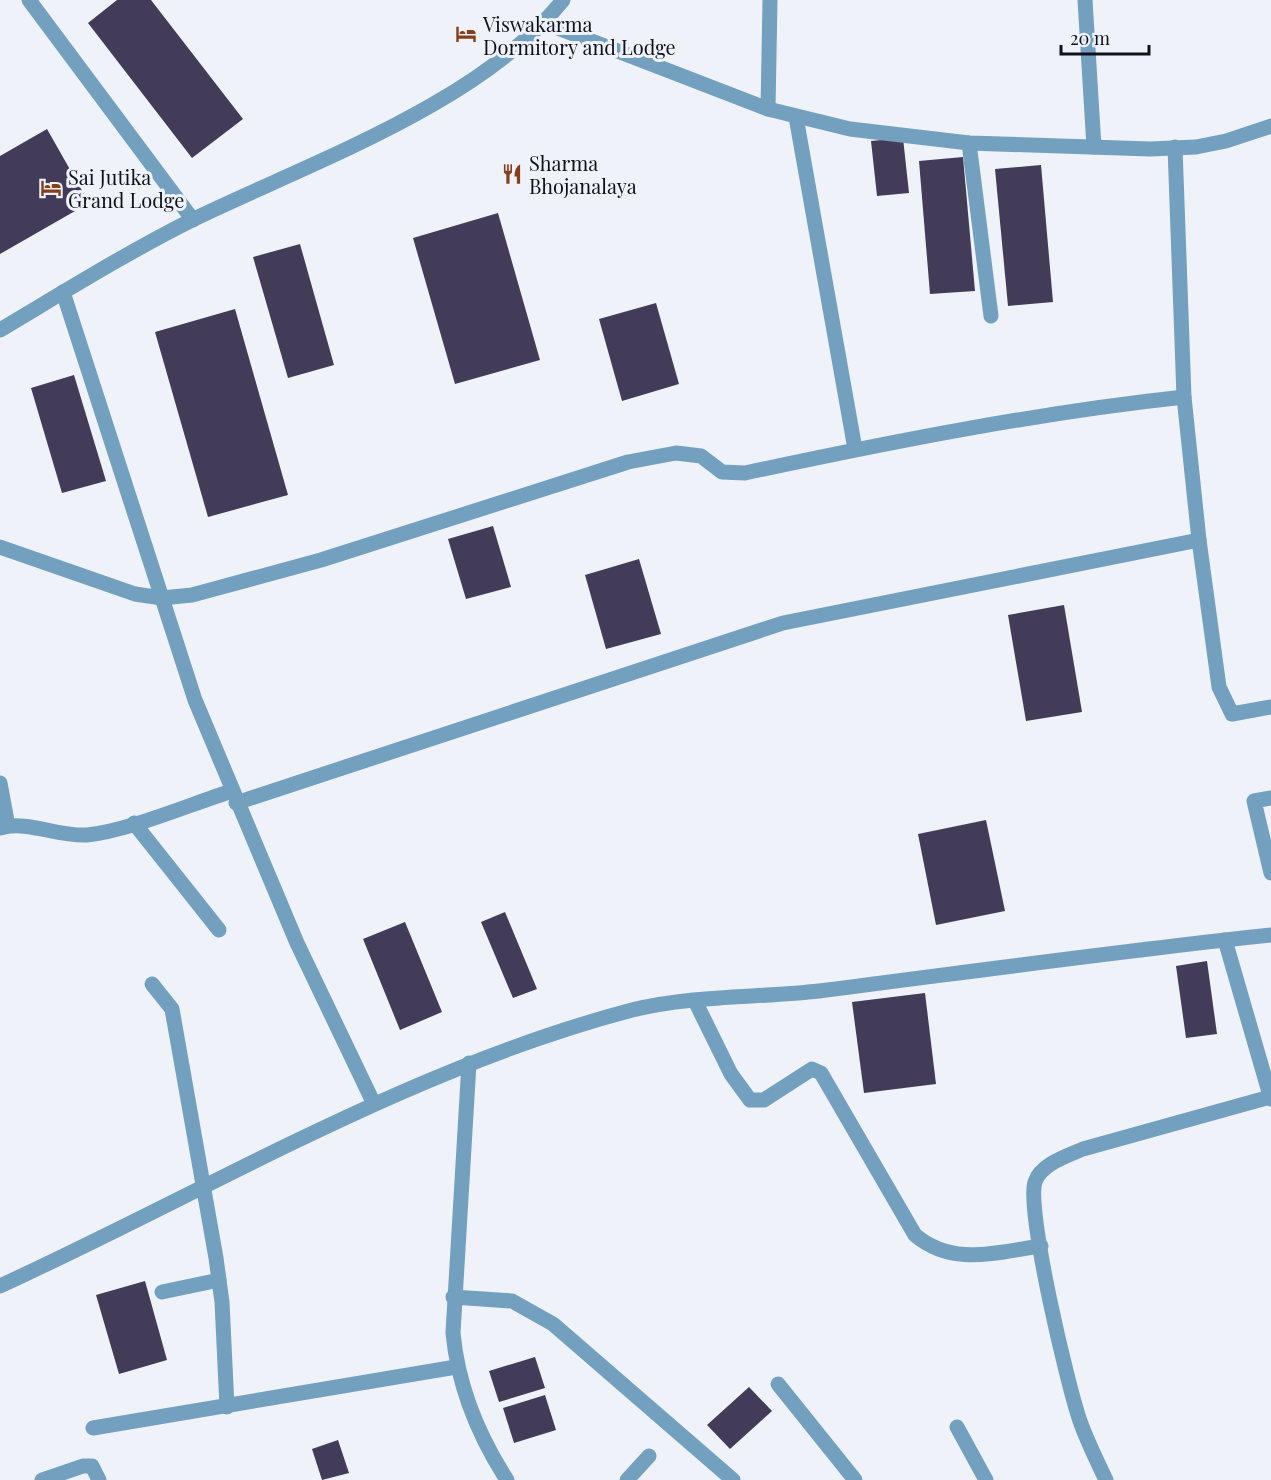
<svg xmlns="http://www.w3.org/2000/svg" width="1271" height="1480" viewBox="0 0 1271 1480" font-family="'Playfair Display',serif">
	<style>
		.building { fill: #423c58 }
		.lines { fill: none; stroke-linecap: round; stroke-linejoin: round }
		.minor { stroke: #72a0be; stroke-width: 15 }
		.labels { text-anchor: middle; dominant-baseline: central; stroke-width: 6; stroke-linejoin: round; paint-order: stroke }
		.poi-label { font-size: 20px; fill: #0e121d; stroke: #eff2f9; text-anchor: start }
	</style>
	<rect width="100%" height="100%" fill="#eff2f9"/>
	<g class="building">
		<polygon points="117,0 151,0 243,119 192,158 88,23"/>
		<polygon points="47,129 89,203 0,254 0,156"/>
		<polygon points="903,138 909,193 877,196 871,141"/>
		<polygon points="963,157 975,291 930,294 919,161"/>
		<polygon points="1041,165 1053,302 1008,306 995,169"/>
		<polygon points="498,213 540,360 455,384 413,238"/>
		<polygon points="300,244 334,365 288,378 253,257"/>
		<polygon points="656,303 679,384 622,401 599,319"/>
		<polygon points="235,309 288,495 208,517 155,332"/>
		<polygon points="74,375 106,481 62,493 31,388"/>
		<polygon points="493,526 511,587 466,599 448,539"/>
		<polygon points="639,559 661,634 606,649 585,575"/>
		<polygon points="1064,605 1082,712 1026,721 1008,615"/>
		<polygon points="986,820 1005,911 936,925 918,834"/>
		<polygon points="505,912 537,989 513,998 481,922"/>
		<polygon points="405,922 442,1012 400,1030 363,939"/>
		<polygon points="1207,961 1217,1034 1186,1038 1176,966"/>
		<polygon points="925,993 936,1084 864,1093 852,1002"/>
		<polygon points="145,1281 167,1360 119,1374 96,1295"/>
		<polygon points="535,1357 545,1388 499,1402 489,1371"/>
		<polygon points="749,1387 772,1411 730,1449 707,1425"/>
		<polygon points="545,1395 556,1430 514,1443 503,1408"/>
		<polygon points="338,1440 349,1473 322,1480 312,1449"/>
	</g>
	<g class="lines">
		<g class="minor">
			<polyline points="29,0 193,220"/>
			<polyline points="1085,0 1094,147"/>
			<polyline points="545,23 768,109 850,129 969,143 1150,149 1196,147 1226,141 1271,126"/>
			<polyline points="768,109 770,0"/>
			<polyline points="796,117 855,449"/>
			<polyline points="969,143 991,316"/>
			<polyline points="1175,147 1184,397 1199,540 1219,687 1232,714 1271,707"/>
			<polyline points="63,292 195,700 297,943 374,1104"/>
			<path d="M0,330C64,292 128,252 194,219C312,162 481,103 563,0"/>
			<path d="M0,547L135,594L162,598L192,595L321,560L628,462L676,453L701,456L722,472L745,473C890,442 1036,413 1184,397"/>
			<polyline points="0,783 8,826"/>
			<polyline points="1271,798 1254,801 1271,873"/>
			<polyline points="236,803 783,623 1199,540"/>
			<polyline points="134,823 219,930"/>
			<path d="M0,828C28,820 58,837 87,835C128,831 191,804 232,791"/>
			<polyline points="1225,940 1271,1099"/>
			<polyline points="152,984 172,1009 216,1258 222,1302 227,1407"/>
			<path d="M695,1001L731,1074L750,1100H764L812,1069L821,1073L915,1235C953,1267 996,1252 1041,1246"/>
			<path d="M469,1063L453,1333C458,1386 478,1435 507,1480"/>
			<path d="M0,1286C209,1190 408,1069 632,1010C692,995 757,998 819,991C969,972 1120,951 1271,935"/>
			<polyline points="162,1292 219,1280"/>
			<polyline points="453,1297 512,1301 553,1324 733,1480"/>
			<polyline points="778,1384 855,1480"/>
			<polyline points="957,1427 986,1480"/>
			<polyline points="93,1428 456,1367"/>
			<polyline points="42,1480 83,1466 92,1466 99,1480"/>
			<polyline points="627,1480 649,1456"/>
			<path d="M1106,1480C1097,1461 1087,1441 1080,1421C1068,1387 1026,1210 1035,1182C1041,1164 1067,1156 1083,1149L1270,1097"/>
		</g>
	</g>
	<defs>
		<g id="hotel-bare" transform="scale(1.62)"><path d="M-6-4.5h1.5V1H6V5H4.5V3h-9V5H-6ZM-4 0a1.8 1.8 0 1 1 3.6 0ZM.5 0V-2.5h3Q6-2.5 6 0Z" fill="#863f1d" stroke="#eff2f9" stroke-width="2.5" paint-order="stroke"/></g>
		<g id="restaurant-bare" transform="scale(1.62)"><path d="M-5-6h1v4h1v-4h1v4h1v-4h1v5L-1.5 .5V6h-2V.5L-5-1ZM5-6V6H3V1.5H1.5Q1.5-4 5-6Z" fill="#863f1d" stroke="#eff2f9" stroke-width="2.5" paint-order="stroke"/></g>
	</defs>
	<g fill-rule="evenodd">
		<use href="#hotel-bare" x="466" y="34"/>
		<use href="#restaurant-bare" x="512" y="174"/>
		<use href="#hotel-bare" x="51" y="188"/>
	</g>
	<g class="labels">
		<g class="poi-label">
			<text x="483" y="23">Viswakarma<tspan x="483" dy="23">Dormitory and Lodge</tspan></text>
			<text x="529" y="162">Sharma<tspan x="529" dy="23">Bhojanalaya</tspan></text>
			<text x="68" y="176">Sai Jutika<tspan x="68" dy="23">Grand Lodge</tspan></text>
		</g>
	</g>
	<path d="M1061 45v9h88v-9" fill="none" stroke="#0e121d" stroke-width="3"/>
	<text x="1070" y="45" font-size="18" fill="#0e121d" stroke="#eff2f9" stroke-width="4.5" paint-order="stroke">20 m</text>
</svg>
